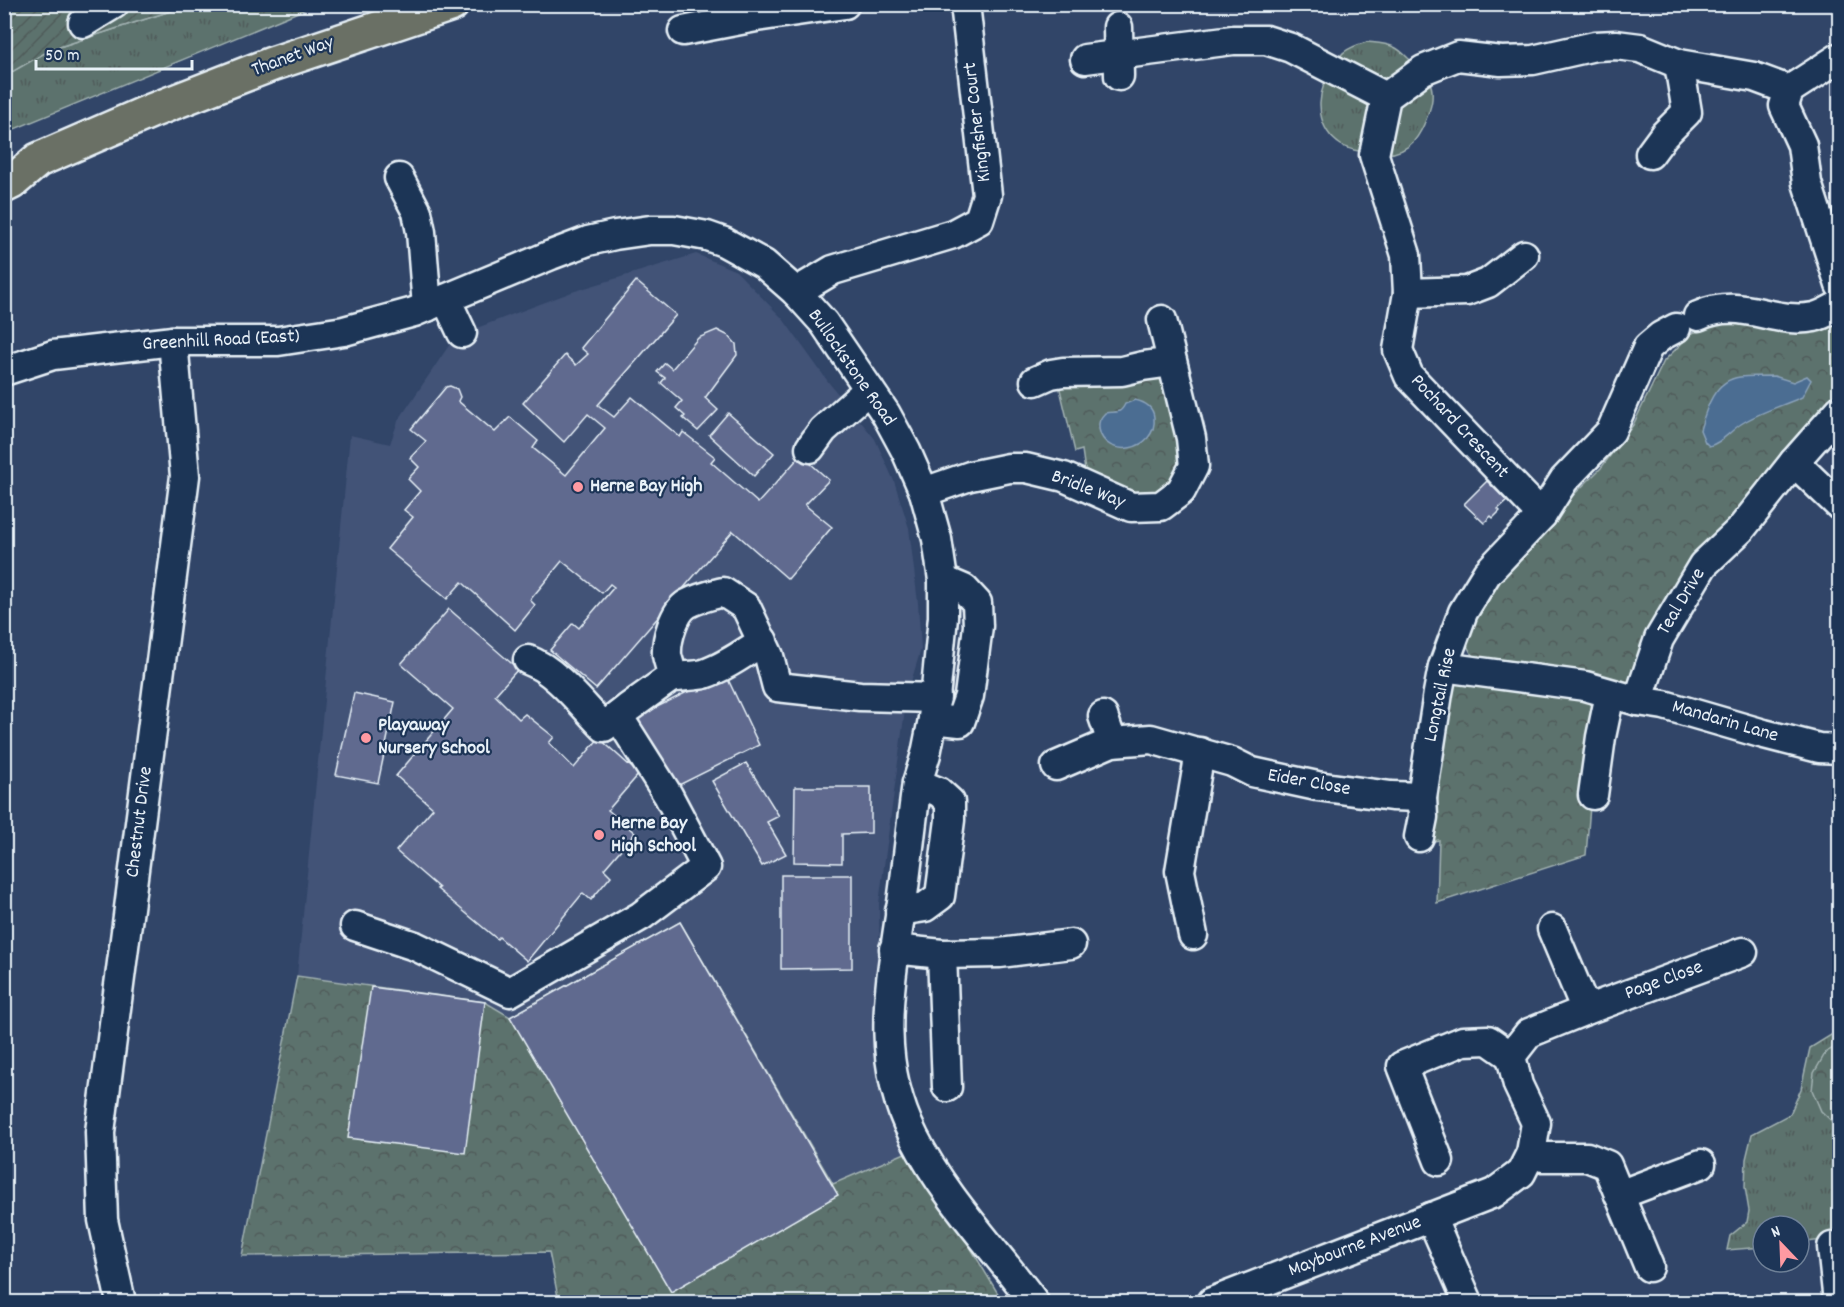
<svg xmlns="http://www.w3.org/2000/svg" width="1844" height="1307" viewBox="0 0 1844 1307" font-family="Dekko,sans-serif">
	<style>
		.built { fill: #425377 }
		.grass { fill: url(#grass-tufts); stroke: #a2b2b2; stroke-width: 1.5 }
		.forest { fill: url(#forest-crowns); stroke: #a2b2b2; stroke-width: 1.5 }
		.garden { fill: url(#garden-furrows); stroke: #a2b2b2; stroke-width: 1.5 }
		.water { fill: #4b6d92; stroke: #8aa2bb; stroke-width: 1.5 }
		.building { fill: #606b8f; stroke: #e8f1f8; stroke-width: 1.5 }
		.lines { fill: none; stroke-linecap: round; stroke-linejoin: round }
		.minor-casing { stroke: #e8f1f8; stroke-width: 33 }
		.major-casing { stroke: #e8f1f8; stroke-width: 38 }
		.minor { stroke: #1d3557; stroke-width: 28 }
		.major { stroke: #6b7065; stroke-width: 33 }
		.poi-dot { fill: #ff9aa2; stroke: #1d3557; stroke-width: 2 }
		.labels { text-anchor: middle; dominant-baseline: central; stroke-width: 4.5; stroke-linejoin: round; paint-order: stroke }
		.street-label { font-size: 20px; fill: #e8f1f8; stroke: #1d3557 }
		.poi-label { font-size: 20px; font-weight: bold; fill: #e8f1f8; stroke: #1d3557; text-anchor: start }
	</style>
	<defs>
		<pattern id="grass-tufts" width="24" height="20" patternUnits="userSpaceOnUse" patternTransform="scale(1.5)"><rect width="24" height="20" fill="#5c726d"/><path d="M3 7l-1-3M5 7V3M7 7l1-3M15 17l-1-3M17 17v-4M19 17l1-3" fill="none" stroke="#505b5a"/></pattern>
		<pattern id="forest-crowns" width="20" height="18" patternUnits="userSpaceOnUse" patternTransform="scale(1.5)"><rect width="20" height="18" fill="#5c726d"/><path d="M2 6a3 3 0 1 1 6 0M12 15a3 3 0 1 1 6 0" fill="none" stroke="#505b5a"/></pattern>
		<pattern id="garden-furrows" width="10" height="10" patternUnits="userSpaceOnUse" patternTransform="scale(1.5)"><rect width="10" height="10" fill="#5c726d"/><path d="M-1 1l2-2M0 10L10 0M9 11l2-2" fill="none" stroke="#505b5a"/></pattern>
	</defs>
	<rect width="100%" height="100%" fill="#314568"/>
	<filter id="ink" filterUnits="userSpaceOnUse"><feTurbulence type="fractalNoise" baseFrequency=".0167" numOctaves="2"/><feDisplacementMap in="SourceGraphic" scale="12" xChannelSelector="R" yChannelSelector="G"/><feConvolveMatrix kernelMatrix="1 2 1 2 8 2 1 2 1" color-interpolation-filters="sRGB"/></filter>
	<g filter="url(#ink)">
		<polygon class="built" points="696,254 736,271 783,319 829,383 875,439 894,481 909,528 918,603 921,649 907,695 879,903 880,986 912,1150 1003,1302 559,1302 549,1252 242,1256 297,976 350,435 390,444 398,421 452,341 453,337 572,292"/>
		<g class="grass">
			<polygon points="189,5 315,5 5,133 4,76 50,50"/>
			<path d="M1367,42C1376,43 1385,43 1394,47C1399,49 1404,54 1408,58C1430,75 1439,89 1427,117C1424,125 1420,134 1414,141C1398,159 1374,155 1354,150C1350,148 1345,148 1341,145C1317,129 1315,99 1328,76C1340,54 1342,49 1367,42Z"/>
			<polygon points="1839,1030 1839,1238 1799,1243 1799,1226 1763,1226 1763,1247 1727,1250 1730,1236 1747,1222 1749,1211 1745,1187 1746,1159 1752,1134 1790,1114 1801,1089 1810,1048"/>
		</g>
		<g class="forest">
			<polygon points="1839,321 1839,393 1764,487 1629,686 1614,686 1590,806 1586,855 1437,903 1439,840 1434,841 1435,805 1449,684 1494,660 1472,655 1465,642 1465,634 1498,576 1548,520 1601,468 1633,425 1664,361 1691,334 1705,326 1722,322"/>
			<polygon points="1160,376 1168,385 1184,458 1179,480 1146,498 1086,478 1082,450 1075,452 1059,385"/>
			<polygon points="680,922 833,1184 912,1150 1003,1302 559,1302 549,1252 242,1256 297,976 485,1002 510,1017"/>
			<polygon points="1839,1045 1839,1128 1821,1111 1812,1090 1814,1073 1826,1052"/>
		</g>
		<polygon class="garden" points="5,5 189,5 50,50 5,76"/>
		<g class="water">
			<path d="M1774,376L1793,382L1807,376L1811,380L1802,397C1782,406 1759,412 1741,424C1729,432 1723,442 1709,446L1705,442L1700,430C1706,409 1714,380 1740,377C1751,376 1763,376 1774,376Z"/>
			<path d="M1135,400C1144,402 1153,407 1154,417C1158,451 1105,461 1099,429C1098,422 1100,418 1105,413C1115,411 1120,415 1125,404Z"/>
		</g>
		<g class="building">
			<polygon points="636,281 676,315 598,405 614,417 632,397 680,437 683,432 715,457 711,462 758,503 801,455 829,480 805,505 832,527 788,579 733,531 596,689 550,650 573,623 579,628 614,587 610,584 602,593 562,561 530,600 535,605 515,630 462,582 447,599 387,549 413,517 404,510 420,491 408,479 419,467 410,458 426,441 411,429 446,387 450,386 457,389 460,397 458,401 495,432 510,417 538,441 533,448 566,475 605,428 588,414 564,442 523,403 565,355 576,365 588,354 581,348"/>
			<polygon points="717,330 729,336 736,344 737,355 705,398 718,410 698,431 683,418 685,416 676,408 682,401 661,383 665,378 657,372 665,363 672,369 698,338"/>
			<polygon points="728,413 774,453 754,476 709,435"/>
			<polygon points="1487,481 1507,501 1498,509 1500,511 1493,518 1491,516 1484,523 1464,504"/>
			<polygon points="449,609 518,669 495,695 519,719 525,714 554,737 549,743 574,768 599,738 639,774 608,810 635,833 604,869 611,876 591,900 583,893 527,961 499,937 497,939 437,889 439,888 396,851 433,808 396,776 453,709 401,664"/>
			<polygon points="725,673 759,745 671,789 635,718"/>
			<polygon points="354,693 395,702 378,783 336,775"/>
			<polygon points="746,763 779,816 767,822 786,854 762,866 712,781"/>
			<polygon points="795,787 871,787 871,833 842,834 842,863 794,862"/>
			<polygon points="781,875 852,875 852,968 781,969"/>
			<polygon points="680,922 838,1195 671,1292 510,1017"/>
			<polygon points="371,987 485,1002 465,1153 348,1138"/>
		</g>
		<g class="lines">
			<g class="minor-casing">
				<g id="minor">
					<polyline points="83,23 114,4"/>
					<polyline points="1118,27 1119,76"/>
					<polyline points="683,31 756,17 845,4"/>
					<polyline points="1085,59 1233,40 1266,40 1291,48 1386,97"/>
					<polyline points="1789,90 1840,57"/>
					<polyline points="1650,154 1664,135 1687,112 1679,64"/>
					<polyline points="399,178 417,212 421,232 427,307"/>
					<polyline points="796,292 833,270 953,234 979,220 987,195 965,4"/>
					<polyline points="1408,293 1467,291 1488,283 1524,255"/>
					<polyline points="446,299 462,333"/>
					<path d="M1698,316C1742,296 1772,325 1814,317C1823,315 1832,309 1840,305"/>
					<path d="M4,371L53,355L173,341H278L344,331L414,312L551,255L588,241L615,235L650,230H674L707,236L724,242L764,264L796,292L824,323L886,414L906,451L924,492L937,539L943,580V617L933,719L926,754L917,783C911,826 907,868 901,910C889,990 875,1061 914,1137C945,1198 993,1247 1034,1302"/>
					<polyline points="1035,381 1051,374 1063,372 1122,371 1143,366 1172,362"/>
					<polyline points="810,448 823,430 869,389"/>
					<polyline points="1794,462 1840,506"/>
					<polyline points="924,492 970,476 1009,468 1026,468 1064,477 1131,507 1161,506 1181,491 1194,466 1191,438 1162,320"/>
					<polyline points="1542,515 1409,376 1398,350 1408,293 1406,255 1374,155 1386,97 1423,70 1458,56 1501,61 1533,60 1595,46 1616,45 1640,48 1679,64 1754,77 1789,90 1784,106 1802,145 1807,183 1840,285"/>
					<path d="M528,660C556,670 583,706 604,727L628,708L670,678C673,669 668,663 667,655C666,640 674,612 687,604C698,598 711,595 723,592L746,607L769,656L777,687L860,696L936,698"/>
					<polyline points="1443,667 1585,686 1638,701 1664,705 1764,734 1819,748 1840,749"/>
					<path d="M670,678C680,676 697,676 704,674C725,667 744,653 763,641"/>
					<polyline points="1638,701 1659,639 1703,565 1741,529 1794,462 1840,410"/>
					<polyline points="1103,716 1112,742"/>
					<polyline points="933,719 960,722 969,696 978,626 977,603 964,589 943,580"/>
					<polyline points="1056,766 1112,742 1151,739 1232,762 1252,772 1317,786 1391,796 1422,797"/>
					<polyline points="1593,795 1601,737 1610,694"/>
					<polyline points="1419,837 1423,817 1422,797 1438,693 1443,667 1463,612 1487,573 1542,515 1564,480 1611,431 1648,347 1661,336 1676,328"/>
					<polyline points="900,911 925,907 940,896 950,820 950,802 939,792 917,783"/>
					<polyline points="355,926 415,946 510,992 641,916 706,867 668,795 618,716"/>
					<polyline points="1193,935 1180,871 1200,752"/>
					<polyline points="894,949 942,954 1000,953 1071,944"/>
					<polyline points="942,954 947,1087"/>
					<polyline points="1586,1010 1743,952"/>
					<polyline points="1531,1153 1543,1157 1587,1157 1607,1165 1649,1267"/>
					<polyline points="1439,1161 1402,1066 1463,1041 1488,1040 1511,1056"/>
					<polyline points="1619,1195 1701,1164"/>
					<polyline points="1431,1217 1468,1302"/>
					<polyline points="1832,1247 1838,1302"/>
					<polyline points="121,1302 103,1220 100,1132 185,476 173,341"/>
					<polyline points="1212,1302 1494,1193 1521,1173 1531,1153 1536,1123 1518,1085 1511,1056 1529,1033 1586,1010 1552,929"/>
				</g>
			</g>
			<g class="major-casing">
				<polyline id="major" points="4,186 12,182 38,160 151,111 272,64 452,4"/>
			</g>
			<use href="#minor" class="minor"/>
			<use href="#major" class="major"/>
		</g>
	</g>
	<g class="poi-dot">
		<circle cx="578" cy="487" r="6"/>
		<circle cx="366" cy="738" r="6"/>
		<circle cx="599" cy="835" r="6"/>
	</g>
	<g class="labels">
		<g class="street-label">
			<text transform="translate(293 57) rotate(-20)">Thanet Way</text>
			<text transform="translate(978 122) rotate(-97)">Kingfisher Court</text>
			<text transform="translate(221 341) rotate(-3)">Greenhill Road (East)</text>
			<text transform="translate(851 368) rotate(55)">Bullockstone Road</text>
			<text transform="translate(1459 427) rotate(47)">Pochard Crescent</text>
			<text transform="translate(1088 490) rotate(21)">Bridle Way</text>
			<text transform="translate(1682 602) rotate(-59)">Teal Drive</text>
			<text transform="translate(1441 695) rotate(-78)">Longtail Rise</text>
			<text transform="translate(1725 722) rotate(16)">Mandarin Lane</text>
			<text transform="translate(1309 783) rotate(10)">Eider Close</text>
			<text transform="translate(140 822) rotate(-83)">Chestnut Drive</text>
			<text transform="translate(1664 981) rotate(-20)">Page Close</text>
			<text transform="translate(1355 1247) rotate(-21)">Maybourne Avenue</text>
		</g>
		<g class="poi-label">
			<text x="590" y="487">Herne Bay High</text>
			<text x="378" y="726">Playaway<tspan x="378" dy="23">Nursery School</tspan></text>
			<text x="611" y="824">Herne Bay<tspan x="611" dy="23">High School</tspan></text>
		</g>
	</g>
	<rect width="1844" height="1307" fill="none" stroke="#1d3557" stroke-width="24"/>
	<rect x="12" y="12" width="1820" height="1283" fill="none" stroke="#e8f1f8" stroke-width="2" filter="url(#ink)"/>
	<g transform="translate(1781 1244) rotate(337)"><circle r="28" fill="#1d3557" stroke="#6e8097" stroke-width="1.5"/>
	<path d="M0-4.5L10 22L0 15L-10 22Z" fill="#ff9aa2"/>
	<text y="-9" font-size="16" font-weight="bold" text-anchor="middle" fill="#e8f1f8">N</text>
	</g>
	<path d="M36 60v9h156v-9" fill="none" stroke="#e8f1f8" stroke-width="3"/>
	<text x="45" y="60" font-size="18" fill="#e8f1f8" stroke="#1d3557" stroke-width="4.5" paint-order="stroke">50 m</text>
</svg>
